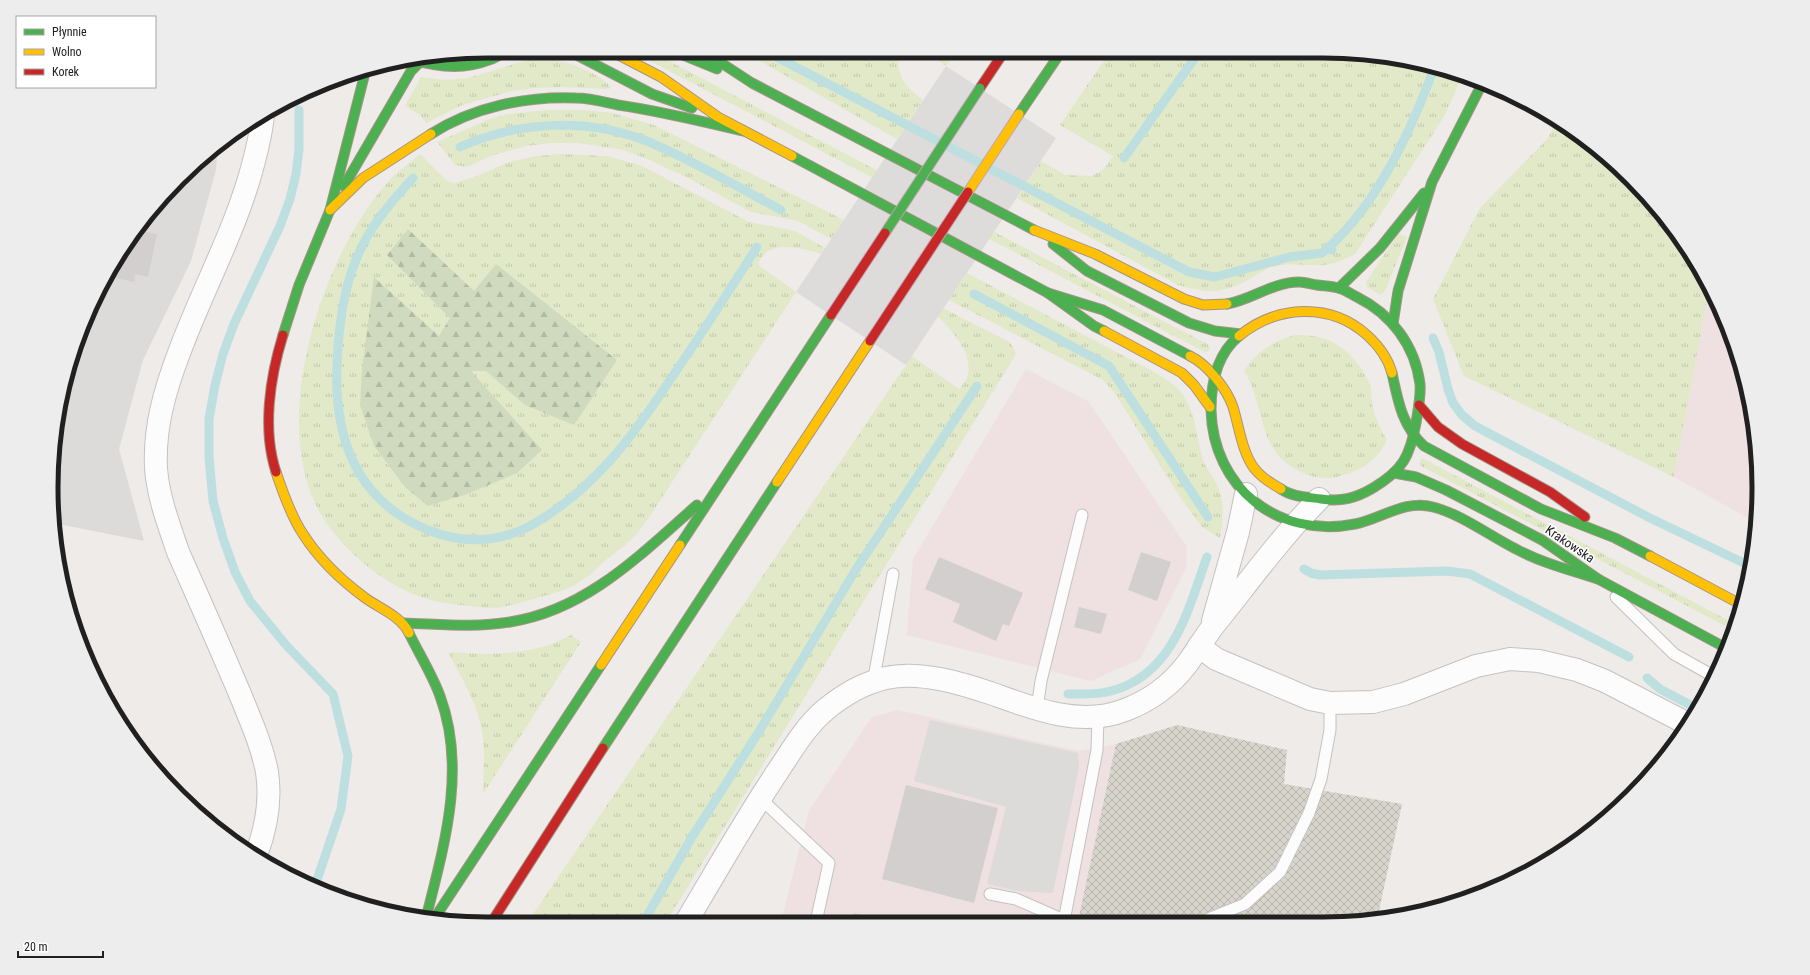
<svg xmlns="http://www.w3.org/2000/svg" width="1810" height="975" viewBox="0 0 1810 975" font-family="'Roboto Condensed',sans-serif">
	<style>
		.residential { fill: #dddbda }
		.commercial { fill: #efe0e1 }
		.religious { fill: #dcdbda }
		.construction { fill: url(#construction-cross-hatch) }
		.grass { fill: url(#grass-tufts) }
		.forest { fill: url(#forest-firs) }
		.pier { fill: #dddcdb }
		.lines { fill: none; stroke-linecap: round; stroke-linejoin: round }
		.stream { stroke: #bedfdf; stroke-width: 9 }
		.building { fill: #d2cfce }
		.lane-casing { stroke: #c4c2c1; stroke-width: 13 }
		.street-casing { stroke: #c4c2c1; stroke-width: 24 }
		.fast-casing { stroke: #a49486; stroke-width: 11 }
		.slow-casing { stroke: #a49486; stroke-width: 11 }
		.jam-casing { stroke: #a49486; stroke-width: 11 }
		.lane { stroke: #fcfcfc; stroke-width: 11 }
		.street { stroke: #fcfcfc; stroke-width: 22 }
		.fast { stroke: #4caf50; stroke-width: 9 }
		.slow { stroke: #ffc107; stroke-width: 9 }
		.jam { stroke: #c62828; stroke-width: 9 }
		.fast-bridge-casing { stroke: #c1a1b1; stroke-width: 11; stroke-linecap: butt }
		.slow-bridge-casing { stroke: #c1a1b1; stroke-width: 11; stroke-linecap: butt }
		.jam-bridge-casing { stroke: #c1a1b1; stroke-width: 11; stroke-linecap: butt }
		.fast-bridge { stroke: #4caf50; stroke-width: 9 }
		.slow-bridge { stroke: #ffc107; stroke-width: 9 }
		.jam-bridge { stroke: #c62828; stroke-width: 9 }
		.labels { text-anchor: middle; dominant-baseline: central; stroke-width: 3; stroke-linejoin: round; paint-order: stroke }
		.street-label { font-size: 13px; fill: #202020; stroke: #fff }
		.rim { fill: none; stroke: #202020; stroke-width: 5 }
	</style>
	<defs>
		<pattern id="construction-cross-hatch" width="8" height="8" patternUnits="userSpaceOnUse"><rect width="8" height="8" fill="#d7d4cb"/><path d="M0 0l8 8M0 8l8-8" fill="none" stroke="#b8b6ae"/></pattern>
		<pattern id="grass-tufts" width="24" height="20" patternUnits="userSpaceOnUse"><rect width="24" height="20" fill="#e1e9c9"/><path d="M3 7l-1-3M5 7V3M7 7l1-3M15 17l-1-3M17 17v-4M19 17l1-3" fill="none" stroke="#c1c8ac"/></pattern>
		<pattern id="forest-firs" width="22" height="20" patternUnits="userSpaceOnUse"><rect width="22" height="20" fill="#cfdabf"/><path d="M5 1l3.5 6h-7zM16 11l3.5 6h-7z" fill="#b1bba4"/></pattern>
	</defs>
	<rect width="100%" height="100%" fill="#eeebe9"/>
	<polygon class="residential" points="218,144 216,170 191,261 143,360 119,449 144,541 53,523 52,459 66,375 84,320 124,245 159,200"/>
	<g class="commercial">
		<polygon points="1709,289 1736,347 1755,431 1757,523 1674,477"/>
		<polygon points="1026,369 1088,401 1187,547 1186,568 1140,659 1091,681 907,635 913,559"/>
		<polygon points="898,710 1078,751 1116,744 1078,921 781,922 809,811 872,717"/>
	</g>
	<polygon class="religious" points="930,720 1078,753 1079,768 1053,893 1018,891 987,884 1006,807 914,781"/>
	<polygon class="construction" points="1177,725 1287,750 1284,784 1402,804 1377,920 1078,921 1116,744"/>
	<g class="grass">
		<polygon points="631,51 650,51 1207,344 1210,347 1209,351 1205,352 1195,347"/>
		<path d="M742,51H899C895,76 905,86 923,100L897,139Z"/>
		<polygon points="925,51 956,52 946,66"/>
		<path d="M1110,52H1351L1436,66L1462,76L1445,115L1355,254C1345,259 1335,264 1323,265C1309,266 1295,263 1280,265C1267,267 1256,276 1244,282C1219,295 1204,292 1178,285L1017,198L1041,161L1065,175L1092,176L1104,169L1113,156L1060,125Z"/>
		<path d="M543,58C564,60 596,71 611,87L609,89L562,87L535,88L512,91L462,105L426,123L420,115L405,106L421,77L446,80L468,78L528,60Z"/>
		<polygon points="547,110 584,110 612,113 654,125 844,220 831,239 798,221 751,212 688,178 645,158 623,150 579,143 552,143 526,146 493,155 467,167 455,165 437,142 487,120 507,114"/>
		<polygon points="1557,122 1588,141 1651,200 1701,269 1709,289 1674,477 1464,376 1433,299 1480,208 1547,139"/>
		<path d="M420,154L447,181L455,183L477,176L509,162L536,156L561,154L607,156L642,166L749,222L795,231L825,248L821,254C801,248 766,238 758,265L796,292L650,516C645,522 641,529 636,535C626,545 613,554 602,563C596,569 589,576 581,581C568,590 551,594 537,598C525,601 514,605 502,607C490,609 475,607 462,605C452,604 441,603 431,600C390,590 341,550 320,513C268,421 321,258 387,183C396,172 409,164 420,154Z"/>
		<polygon points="1398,234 1407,237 1385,291 1381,295 1367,287 1366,282"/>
		<path d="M967,273L1158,374C1168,381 1179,387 1185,398C1196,416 1197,440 1203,460C1205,466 1210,472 1214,479C1225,499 1224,515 1220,538L1202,527L1180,497L1114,392L1103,380L949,300Z"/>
		<path d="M943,308L1011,343L1016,354L666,922L527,923L912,356L959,389C984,364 955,335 938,316Z"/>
		<path d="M1295,335C1322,334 1345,344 1360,367C1365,374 1369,380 1371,389C1372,393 1371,397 1372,401C1373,415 1380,428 1387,440C1376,462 1362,470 1340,476C1327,480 1313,478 1301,472C1255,451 1267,407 1244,371C1256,352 1273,341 1295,335Z"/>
		<polygon points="1422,458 1735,624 1733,630 1421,466 1420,461"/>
		<path d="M571,635L581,642L483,794C483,772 486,748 481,726C476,701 461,677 449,654L451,652C491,656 535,655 571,635Z"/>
	</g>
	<polygon class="forest" points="408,229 474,291 496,264 617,360 574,425 525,405 486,371 471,371 542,450 517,473 467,494 428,506 406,488 374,446 360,405 362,370 374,277 439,336 450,318 387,255"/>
	<polygon class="pier" points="946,66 1056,138 906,365 796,292"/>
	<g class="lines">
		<g class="stream">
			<polyline points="765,51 1189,272 1215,277 1289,257 1322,253 1328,248"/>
			<polyline points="299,110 299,149 296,174 290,199 280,226 234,324 223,354 215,385 209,419 209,457 213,501 223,538 235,572 250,601 286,645 333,694 348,756 341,809 318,877 312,886"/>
			<path d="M460,147C519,121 588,117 649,142C694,161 738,187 781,210"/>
			<polyline points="1124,158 1199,52"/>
			<path d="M413,178C389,204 366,231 354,265C344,291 340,320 338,347C331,426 349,498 428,530C463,544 497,543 530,526C592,492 634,435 672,377C701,335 729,291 757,247"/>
			<path d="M1332,250L1328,248C1379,202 1411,130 1435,66"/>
			<polyline points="974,294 1109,366 1208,517"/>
			<polyline points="1433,338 1439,352 1448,389 1453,403 1462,415 1475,426 1650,518 1750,566"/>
			<polyline points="1304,569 1311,573 1320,575 1447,571 1470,574 1629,657"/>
			<polyline points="1647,678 1660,689 1696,708"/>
			<path d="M1068,694C1082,694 1097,695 1111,691C1173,675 1188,610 1207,557"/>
			<polyline points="643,923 692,837 760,730 855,571 977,386"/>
		</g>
	</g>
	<g class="building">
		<polygon points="136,230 157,234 148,277 135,274 134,282 116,278 118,270 112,269 124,245"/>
		<polygon points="1141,552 1171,562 1157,601 1128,590"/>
		<polygon points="939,557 1023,593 1009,626 1003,624 996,641 953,622 960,604 925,589"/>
		<polygon points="1079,607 1107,614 1101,634 1074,627"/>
		<polygon points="906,785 998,808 974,903 882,879"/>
		<polygon points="854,913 888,921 888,922 852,922"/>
	</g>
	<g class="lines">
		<g class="lane-casing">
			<g id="lane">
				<polyline points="1616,597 1674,654 1715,677"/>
				<polyline points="873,683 893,574"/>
				<polyline points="1037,709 1041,681 1082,515"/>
				<polyline points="760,798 829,863 816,922"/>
				<polyline points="990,894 1016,899 1066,921"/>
				<polyline points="1064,921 1097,750 1098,717"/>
				<polyline points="1203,921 1245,904 1280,872 1309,813 1321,779 1330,730 1330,703"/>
			</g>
		</g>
		<g class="street-casing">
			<g id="street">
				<polyline points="1213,621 1238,532 1246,494"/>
				<polyline points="1199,646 1216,659 1310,699 1330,703 1373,702 1404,694 1476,666 1510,659 1539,661 1577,670 1605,681 1686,723"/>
				<path d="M256,855C266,829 271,799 267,772C262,745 250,719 240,694C220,647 199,599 178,552C169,525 158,497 156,468C154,427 165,390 179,353C203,288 237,228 254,161C258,145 262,130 263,113"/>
				<path d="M686,922C716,872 745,820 778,771C792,750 805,727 825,710C843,695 864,683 886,678C920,670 964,684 996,695C1037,710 1082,727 1125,710C1149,701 1171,685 1187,664C1196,652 1204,638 1214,625C1248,583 1280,538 1319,499"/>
			</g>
		</g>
		<g class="fast-casing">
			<g id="fast">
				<polyline points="569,51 652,94 692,108"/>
				<polyline points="673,51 717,69"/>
				<polyline points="703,51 752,83 1034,230"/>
				<path d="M411,59C436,67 464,70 489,60C496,58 502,53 509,51"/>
				<polyline points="1019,114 1061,52"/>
				<path d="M431,134C473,107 526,96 576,98C590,98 604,102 618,105C660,111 701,121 743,131"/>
				<polyline points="792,156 1048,293 1094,326 1104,331"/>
				<polyline points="344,186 411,71 420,62"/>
				<polyline points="1053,244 1087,271 1189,323 1215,331 1241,334"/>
				<polyline points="1339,288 1380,248 1424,193"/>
				<polyline points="1048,293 1103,310 1190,356"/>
				<path d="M1227,304C1251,300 1273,282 1299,282C1304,282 1311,284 1317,285C1323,286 1331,286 1338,288C1344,289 1351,294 1357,297C1391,314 1415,345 1420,384C1421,396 1418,410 1416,423C1410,456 1403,470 1373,488C1356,498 1342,502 1321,499C1308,497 1292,497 1281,489"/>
				<polyline points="1393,324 1398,291 1432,182 1482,84"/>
				<polyline points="283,335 299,285 330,210 366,69"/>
				<path d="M1239,336C1217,354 1211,382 1211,410C1213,488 1278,539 1355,524C1381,519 1405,499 1433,507C1461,514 1490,536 1516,549C1542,563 1570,570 1598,579"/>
				<path d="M1392,373C1398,401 1402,426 1424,446L1541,509L1615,538L1650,556"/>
				<polyline points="1394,473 1416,477 1446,490 1542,540 1598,579 1726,648"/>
				<polyline points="680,545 831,315"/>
				<path d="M404,623C439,624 475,628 510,622C587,610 641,554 697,505"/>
				<path d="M409,633C419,654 432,674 440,696C467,769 444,846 426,918"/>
				<polyline points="603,748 777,482"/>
				<polyline points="434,919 601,665"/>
			</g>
		</g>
		<g class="slow-casing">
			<g id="slow">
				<polyline points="611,51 661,77 718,117 792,156"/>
				<polyline points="330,210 363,178 431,134"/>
				<polyline points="1034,230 1095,254 1184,299 1203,305 1227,304"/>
				<polyline points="1104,331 1182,373 1194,385 1210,407"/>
				<path d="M1239,336C1277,305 1330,302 1367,335C1379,346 1388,358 1392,373"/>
				<path d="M1190,356C1207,364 1227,389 1233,407C1239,426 1242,452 1254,468C1260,476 1272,484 1281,489"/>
				<path d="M276,472C282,490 292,518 303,534C319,559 341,580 364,597C380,609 400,615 409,633"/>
				<polyline points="777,482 870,341"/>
				<polyline points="1650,556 1742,605"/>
				<polyline points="601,665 680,545"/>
			</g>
		</g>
		<g class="jam-casing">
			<g id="jam">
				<polyline points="980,88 1004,52"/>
				<polyline points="1419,405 1438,427 1462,444 1550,492 1585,517"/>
				<path d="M276,472C262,429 270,377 283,335"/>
				<polyline points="491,923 603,748"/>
			</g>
		</g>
		<use href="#lane" class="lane"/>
		<use href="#street" class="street"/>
		<use href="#fast" class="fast"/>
		<use href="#slow" class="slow"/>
		<use href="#jam" class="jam"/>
		<g class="fast-bridge-casing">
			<polyline id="fast-bridge" points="885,233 980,88"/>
		</g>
		<g class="slow-bridge-casing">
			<polyline id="slow-bridge" points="968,192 1019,114"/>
		</g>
		<g class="jam-bridge-casing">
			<g id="jam-bridge">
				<polyline points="831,315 885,233"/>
				<polyline points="870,341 968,192"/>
			</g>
		</g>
		<use href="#fast-bridge" class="fast-bridge"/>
		<use href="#slow-bridge" class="slow-bridge"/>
		<use href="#jam-bridge" class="jam-bridge"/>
	</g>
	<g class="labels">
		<g class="street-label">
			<text transform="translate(1570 544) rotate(34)">Krakowska</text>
		</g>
	</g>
	<path d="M0 0H1810V975H0ZM487 58H1323A429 429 0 0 1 1752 487V488A429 429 0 0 1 1323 917H487A429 429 0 0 1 58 488V487A429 429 0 0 1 487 58Z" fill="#ededed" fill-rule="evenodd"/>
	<path class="rim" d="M487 58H1323A429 429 0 0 1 1752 487V488A429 429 0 0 1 1323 917H487A429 429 0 0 1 58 488V487A429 429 0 0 1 487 58Z"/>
	<rect x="16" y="16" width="140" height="72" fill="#ffffff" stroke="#a6a6a6"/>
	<rect x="24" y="29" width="20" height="6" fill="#4caf50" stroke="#a6a6a6"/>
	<text x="52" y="36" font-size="12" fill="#202020">Płynnie</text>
	<rect x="24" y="49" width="20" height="6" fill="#ffc107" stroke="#a6a6a6"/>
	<text x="52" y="56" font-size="12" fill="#202020">Wolno</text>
	<rect x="24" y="69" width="20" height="6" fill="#c62828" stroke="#a6a6a6"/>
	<text x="52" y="76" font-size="12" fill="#202020">Korek</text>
	<path d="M18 951v6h85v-6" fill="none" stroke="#202020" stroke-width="2"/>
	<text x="24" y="951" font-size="12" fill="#202020" stroke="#ffffff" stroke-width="3" paint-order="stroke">20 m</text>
</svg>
